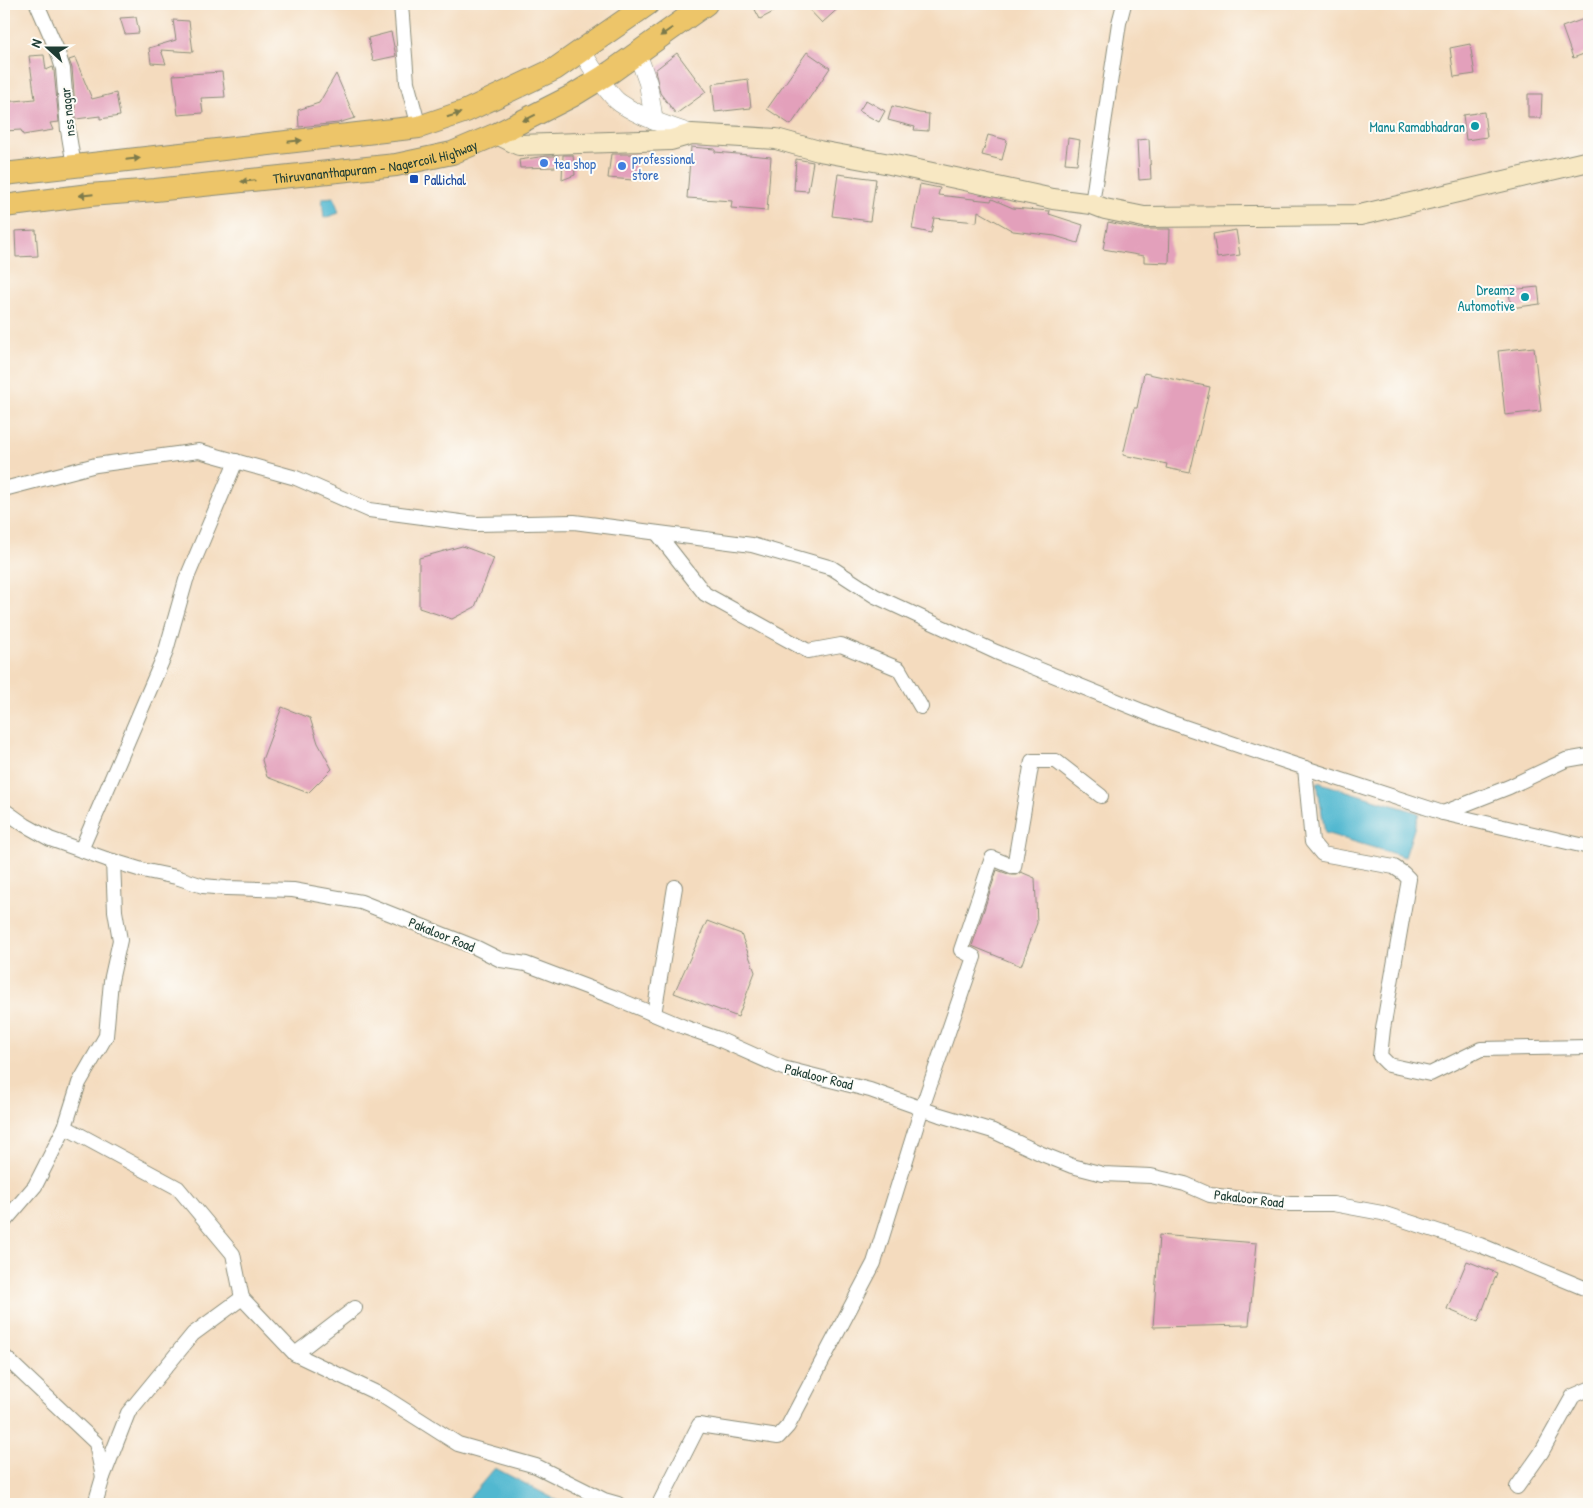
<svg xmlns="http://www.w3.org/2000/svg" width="1593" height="1508" viewBox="0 0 1593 1508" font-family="'Patrick Hand',sans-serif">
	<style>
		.water { fill: #51b8d0; stroke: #387a82 }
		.building { fill: #e3a0bb }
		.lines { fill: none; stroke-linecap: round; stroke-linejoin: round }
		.minor-casing { stroke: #8a8c79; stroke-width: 16 }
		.tertiary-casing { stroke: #8a8c79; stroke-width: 19 }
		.secondary-casing { stroke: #8a8c79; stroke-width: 22 }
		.primary-casing { stroke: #8a8c79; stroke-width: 24 }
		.minor { stroke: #fff; stroke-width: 14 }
		.tertiary { stroke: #fff; stroke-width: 18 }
		.secondary { stroke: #f8e8c3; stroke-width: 20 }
		.primary { stroke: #edc569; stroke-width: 22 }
		.oneway { fill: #7c7a4c }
		.culture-dot { fill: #0f9aa8; stroke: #fdfcf7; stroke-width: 2 }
		.shop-dot { fill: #3f7fe0; stroke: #fdfcf7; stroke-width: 2 }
		.transit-dot { fill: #1a4fb4; stroke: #fdfcf7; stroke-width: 2 }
		.labels { text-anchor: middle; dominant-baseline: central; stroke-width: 4; stroke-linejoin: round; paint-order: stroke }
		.street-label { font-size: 14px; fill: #1f3d34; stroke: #fdfcf7 }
		.culture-label { font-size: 14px; fill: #0d838f; stroke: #fdfcf7; text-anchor: end }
		.shop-label { font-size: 14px; fill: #366cbe; stroke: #fdfcf7; text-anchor: start }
		.transit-label { font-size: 14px; fill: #164399; stroke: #fdfcf7; text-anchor: start }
	</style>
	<rect width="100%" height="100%" fill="#fdfcf7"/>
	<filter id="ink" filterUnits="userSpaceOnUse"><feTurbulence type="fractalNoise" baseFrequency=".02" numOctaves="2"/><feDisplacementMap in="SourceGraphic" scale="10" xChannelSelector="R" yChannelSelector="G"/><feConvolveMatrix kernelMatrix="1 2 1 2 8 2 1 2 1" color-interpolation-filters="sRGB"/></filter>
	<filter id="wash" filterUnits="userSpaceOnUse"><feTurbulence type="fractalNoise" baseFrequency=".0096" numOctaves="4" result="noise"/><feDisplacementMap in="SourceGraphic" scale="20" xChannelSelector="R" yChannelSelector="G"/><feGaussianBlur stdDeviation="1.12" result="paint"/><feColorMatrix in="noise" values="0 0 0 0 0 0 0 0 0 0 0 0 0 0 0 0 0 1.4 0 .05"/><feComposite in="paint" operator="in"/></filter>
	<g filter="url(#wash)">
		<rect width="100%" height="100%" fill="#f4dbbe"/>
		<g class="water">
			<polygon points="334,197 339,213 324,218 322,198"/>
			<polygon points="1317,782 1419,813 1405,857 1325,833"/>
			<polygon points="495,1468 564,1504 464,1504"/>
		</g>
		<g id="blocks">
			<g class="building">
				<polygon points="752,4 789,4 760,19"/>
				<polygon points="804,4 843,4 822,23"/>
				<polygon points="136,17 139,33 125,34 120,18"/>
				<polygon points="1584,19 1589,35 1589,52 1573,58 1562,27"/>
				<polygon points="173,20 189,21 193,52 161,50 166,64 151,63 149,48 176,40"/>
				<polygon points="391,32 396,56 373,61 368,38"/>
				<polygon points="1470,44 1475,74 1454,77 1450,48"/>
				<polygon points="807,52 830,68 791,125 767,109"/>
				<polygon points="677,53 706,92 676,114 660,93 655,70"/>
				<polygon points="44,55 46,70 53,67 54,71 59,122 50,123 53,130 23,135 21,130 4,131 4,102 35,99 29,56"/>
				<polygon points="75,58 92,99 116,93 120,116 100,119 100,116 76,119 72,68 69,60"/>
				<polygon points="222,72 225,97 201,98 203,113 178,115 173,75"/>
				<polygon points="336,74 355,118 338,123 299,127 298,110 319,103"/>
				<polygon points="748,79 751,108 715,112 712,84"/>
				<polygon points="1528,94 1542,94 1541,118 1528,118"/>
				<polygon points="866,100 885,111 879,122 859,111"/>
				<polygon points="892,106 919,113 929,114 928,131 914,130 915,127 888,120"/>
				<polygon points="1484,112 1487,137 1466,140 1463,115"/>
				<polygon points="988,135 1007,140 1002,160 982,155"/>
				<polygon points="1068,138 1080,140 1077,164 1065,163"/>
				<polygon points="1149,139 1151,179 1139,180 1137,140"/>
				<polygon points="691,147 715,149 715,152 771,157 767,211 731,208 732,201 687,198"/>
				<polygon points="611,154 637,154 633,180 608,178"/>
				<polygon points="563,155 573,155 575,175 562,180"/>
				<polygon points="546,156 558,156 556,167 520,168 519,160"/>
				<polygon points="796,159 813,162 808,191 794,190"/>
				<polygon points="838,174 876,179 870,221 832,216"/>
				<polygon points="920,184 940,188 938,195 991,201 992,199 1013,208 1050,211 1049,214 1083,225 1078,243 1055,236 1013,231 978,211 977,222 934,218 931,233 912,229"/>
				<polygon points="1108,222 1142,229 1170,229 1169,263 1144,262 1144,256 1103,249"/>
				<polygon points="36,230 38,256 16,257 15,231"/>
				<polygon points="1236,230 1240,255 1217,258 1213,234"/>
				<polygon points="1538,287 1540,304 1511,308 1509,290"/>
				<polygon points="1534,347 1541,411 1505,415 1498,351"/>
				<polygon points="1144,373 1210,387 1190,473 1166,468 1167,464 1123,455 1134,408 1137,408"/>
				<polygon points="462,546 494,558 475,607 452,619 419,608 419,558"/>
				<polygon points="282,707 310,718 318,743 332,769 308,793 267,777 262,760"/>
				<polygon points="997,870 1011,875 1016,875 1021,872 1035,878 1037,923 1021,966 972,946"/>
				<polygon points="707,921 741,934 755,972 738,1017 674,993"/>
				<polygon points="1159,1235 1257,1243 1249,1325 1153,1327"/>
				<polygon points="1467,1261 1497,1273 1478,1322 1447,1309"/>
			</g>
		</g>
	</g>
	<g filter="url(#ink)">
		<use href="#blocks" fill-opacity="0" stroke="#8a8c79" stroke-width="1"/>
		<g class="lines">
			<g class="minor-casing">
				<g id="minor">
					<polyline points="37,4 57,50 63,69 68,130 74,166"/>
					<polyline points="401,4 407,82 419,127"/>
					<polyline points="1092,204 1119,23 1124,4"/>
					<polyline points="4,489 96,465 199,451 296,478 369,510 476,524 574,522 752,545 832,568 875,596 996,652 1164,720 1290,763 1443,813 1509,787 1566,760 1589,756"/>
					<polyline points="657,533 705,594 808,651 841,645 899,669 921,707"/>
					<polyline points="1305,768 1312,842 1322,854 1394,867 1403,873 1409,879 1383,1029 1380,1056 1389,1065 1430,1074 1481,1049 1589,1047"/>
					<polyline points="4,810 25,825 50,839 106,859 142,870 176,877 203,886 226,888 293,890 361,902 477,948 501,960 526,964 613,997 684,1027 716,1038 783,1068 870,1090 940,1115 993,1131 1042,1154 1072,1166 1103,1174 1151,1176 1185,1184 1210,1195 1290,1204 1333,1204 1382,1213 1480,1245 1589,1290"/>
					<polyline points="1443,813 1589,847"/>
					<polyline points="81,850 165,654 186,580 236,461"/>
					<polyline points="654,1014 675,887"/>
					<polyline points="65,1127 178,1188 233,1254 242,1298"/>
					<polyline points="4,1222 35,1186 65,1127 79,1083 106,1036 111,981 120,940 115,911 113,861"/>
					<polyline points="295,1354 381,1395 458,1444 536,1466 604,1500 618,1504"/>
					<polyline points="4,1356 96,1443 103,1477"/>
					<polyline points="1517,1487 1541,1453 1573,1396 1589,1389"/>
					<polyline points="95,1504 103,1477 128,1413 193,1334 242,1298 295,1354 355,1308"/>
					<polyline points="659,1504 699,1425 778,1437 788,1426 874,1263 922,1108 974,957 961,950 992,858 1014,867 1032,761 1056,761 1101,796"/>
				</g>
			</g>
			<g class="tertiary-casing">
				<g id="tertiary">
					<path d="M581,50C590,64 608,95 620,103C642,118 668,126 692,134"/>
					<polyline points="637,52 648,83 654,121"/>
				</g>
			</g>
			<g class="secondary-casing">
				<polyline id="secondary" points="497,134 519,145 671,140 692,134 776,139 819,151 890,164 1053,199 1092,204 1105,209 1144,217 1360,215 1589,161"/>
			</g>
			<g class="primary-casing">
				<g id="primary">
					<polyline points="4,174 419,127 466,111 555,69 648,4"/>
					<path id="s1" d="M4,206L89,195L155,190L396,165L452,153L497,134L572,96L611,72L706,4"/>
				</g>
			</g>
			<use href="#minor" class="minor"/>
			<use href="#tertiary" class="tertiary"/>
			<use href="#secondary" class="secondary"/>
			<use href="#primary" class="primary"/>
		</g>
		<defs><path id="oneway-solid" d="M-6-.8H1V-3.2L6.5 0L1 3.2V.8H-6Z" transform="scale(1.25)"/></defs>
		<g class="oneway">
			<use href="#oneway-solid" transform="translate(666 32) rotate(145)"/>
			<use href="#oneway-solid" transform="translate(454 115) rotate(-18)"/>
			<use href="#oneway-solid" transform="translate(529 118) rotate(154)"/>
			<use href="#oneway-solid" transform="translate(295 141) rotate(-6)"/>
			<use href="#oneway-solid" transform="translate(133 159) rotate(-6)"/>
			<use href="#oneway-solid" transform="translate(248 181) rotate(174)"/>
			<use href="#oneway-solid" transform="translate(86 195) rotate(174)"/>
		</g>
	</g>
	<g class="culture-dot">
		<circle cx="1475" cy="126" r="5"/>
		<circle cx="1525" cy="297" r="5"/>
	</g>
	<g class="shop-dot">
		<circle cx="544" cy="163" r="5"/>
		<circle cx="622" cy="166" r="5"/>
	</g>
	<rect class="transit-dot" x="409" y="174" width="10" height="10" rx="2.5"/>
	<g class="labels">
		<g class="street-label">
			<text transform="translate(67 112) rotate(-96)">nss nagar</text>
			<text stroke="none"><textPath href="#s1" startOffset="374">Thiruvananthapuram - Nagercoil Highway</textPath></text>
			<text transform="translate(442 934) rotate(22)">Pakaloor Road</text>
			<text transform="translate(819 1076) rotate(14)">Pakaloor Road</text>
			<text transform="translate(1249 1198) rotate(7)">Pakaloor Road</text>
		</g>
		<g class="culture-label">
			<text x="1465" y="126">Manu Ramabhadran</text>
			<text x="1515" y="289">Dreamz<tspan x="1515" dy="16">Automotive</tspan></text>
		</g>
		<g class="shop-label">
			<text x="632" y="158">professional<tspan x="632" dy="16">store</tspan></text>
			<text x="554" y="163">tea shop</text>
		</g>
		<g class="transit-label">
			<text x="424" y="179">Pallichal</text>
		</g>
	</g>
	<rect width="1593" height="1508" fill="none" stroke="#fdfcf7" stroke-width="20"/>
	<g transform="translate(48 48) rotate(291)" stroke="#fdfcf7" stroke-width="4" paint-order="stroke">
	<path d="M0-4L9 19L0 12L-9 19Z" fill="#1f3d34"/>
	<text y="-8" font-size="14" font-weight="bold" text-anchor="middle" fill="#1f3d34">N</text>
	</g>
</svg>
